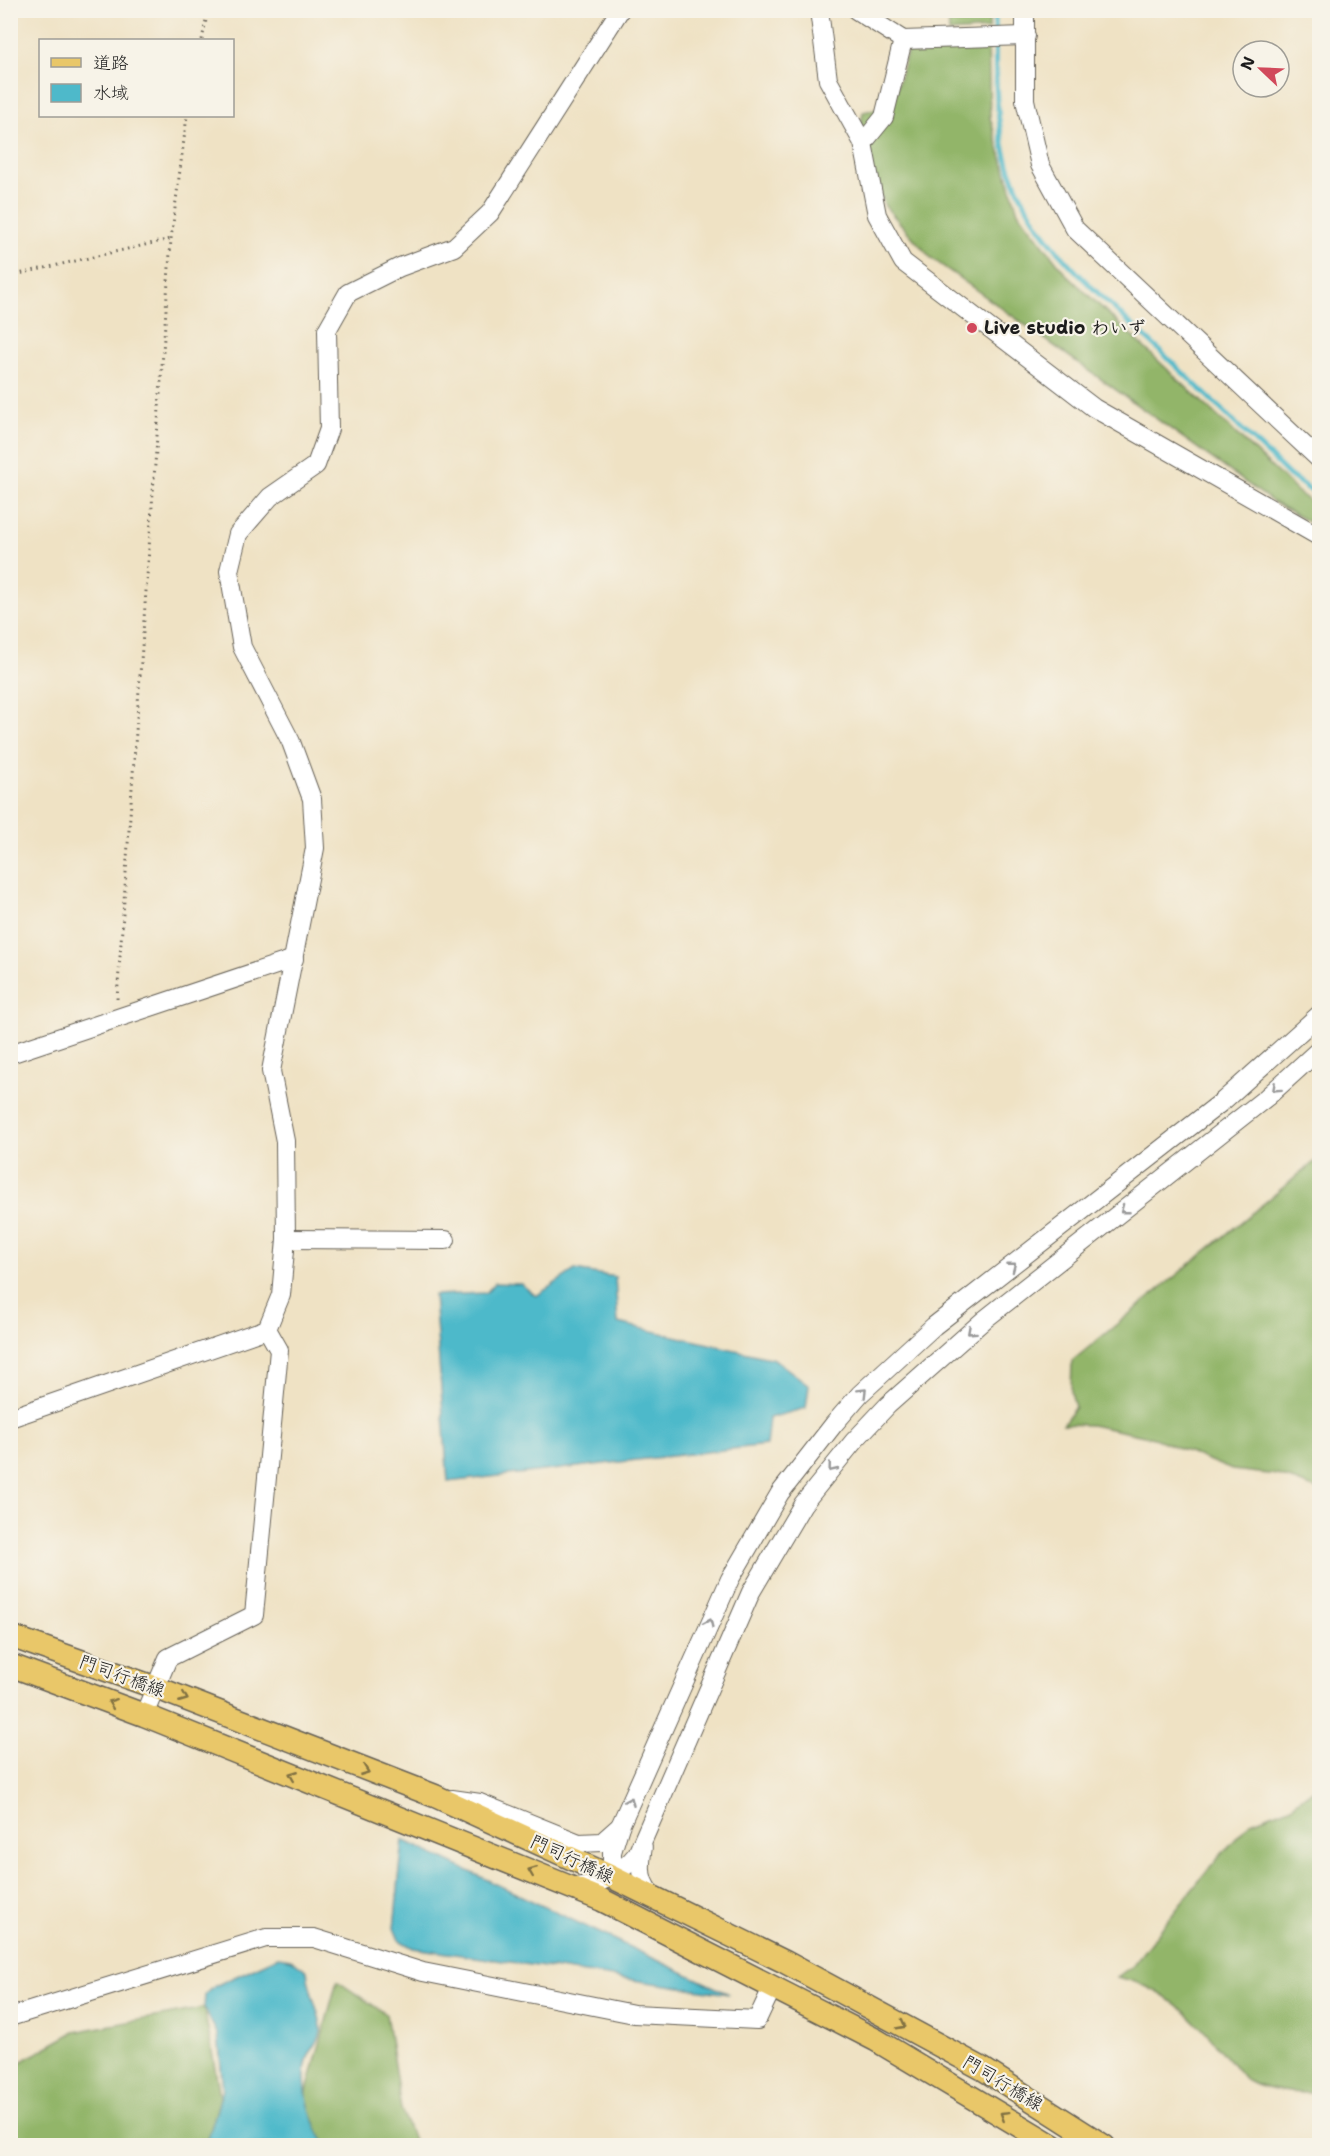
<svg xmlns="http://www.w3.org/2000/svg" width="1330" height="2156" viewBox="0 0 1330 2156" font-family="'Shantell Sans','Klee One',sans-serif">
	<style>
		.forest { fill: #92b569; stroke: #576842; stroke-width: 1.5 }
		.water { fill: #4eb9ca; stroke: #356a73; stroke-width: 1.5 }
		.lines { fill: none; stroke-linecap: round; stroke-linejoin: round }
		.stream { stroke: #4eb9ca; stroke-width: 5 }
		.minor-casing { stroke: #666157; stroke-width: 20 }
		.major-casing { stroke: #666157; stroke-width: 25 }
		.path { stroke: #666157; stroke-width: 3; stroke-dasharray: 1.5 4.5; stroke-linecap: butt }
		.minor { stroke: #fff; stroke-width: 18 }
		.major { stroke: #e9c769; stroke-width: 22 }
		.oneway { stroke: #999 }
		.oneway2 { stroke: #827242 }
		.poi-dot { fill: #d1495b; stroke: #f7f3e8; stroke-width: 2 }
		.labels { text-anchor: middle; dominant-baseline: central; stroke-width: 4.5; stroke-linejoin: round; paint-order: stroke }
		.poi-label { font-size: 18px; font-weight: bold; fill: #1c1c1c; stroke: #f7f3e8; text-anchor: start }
		.street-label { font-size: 18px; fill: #1c1c1c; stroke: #f7f3e8 }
	</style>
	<rect width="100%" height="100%" fill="#f7f3e8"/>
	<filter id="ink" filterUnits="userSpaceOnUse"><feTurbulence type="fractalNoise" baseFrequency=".0167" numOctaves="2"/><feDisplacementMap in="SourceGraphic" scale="12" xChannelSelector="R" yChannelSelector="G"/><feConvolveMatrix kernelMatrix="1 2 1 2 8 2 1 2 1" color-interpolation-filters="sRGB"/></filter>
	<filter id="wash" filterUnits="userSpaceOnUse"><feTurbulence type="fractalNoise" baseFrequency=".008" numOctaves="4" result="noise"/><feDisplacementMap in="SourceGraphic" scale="24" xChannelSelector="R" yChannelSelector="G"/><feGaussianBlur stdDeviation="1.35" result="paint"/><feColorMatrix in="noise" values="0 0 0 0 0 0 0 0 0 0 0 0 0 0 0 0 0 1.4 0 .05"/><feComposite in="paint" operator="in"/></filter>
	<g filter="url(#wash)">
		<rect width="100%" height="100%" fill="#efe2c4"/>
		<g class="forest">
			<polygon points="948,11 989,11 989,29 949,32"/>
			<polygon points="988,44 990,118 1018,212 1066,274 1299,493 1319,508 1319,528 1273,502 930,257 885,206 858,141 863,112 892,105 908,49"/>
			<polygon points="1319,1158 1319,1490 1278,1475 1232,1470 1154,1438 1091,1425 1063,1424 1075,1407 1071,1393 1072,1361"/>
			<path d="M1319,1785L1320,2092C1297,2095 1266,2090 1246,2081C1208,2035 1178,1990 1117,1977L1132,1966L1210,1867L1251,1822L1290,1807Z"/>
			<polygon points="337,1981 386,2014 401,2109 415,2145 292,2146"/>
			<polygon points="204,2008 229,2145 11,2145 10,2068 74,2032"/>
		</g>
		<g class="water">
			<polygon points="575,1270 615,1277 618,1323 774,1359 809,1385 806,1408 769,1418 766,1445 448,1482 434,1295 486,1293 495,1283 521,1284 536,1296"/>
			<polygon points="403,1840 729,1994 413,1948 399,1940 394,1928"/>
			<path d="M278,1957L291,1959L307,1971C309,1993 318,2007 321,2026C323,2039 311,2048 307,2060C300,2084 312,2126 327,2145H214L208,2139L223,2089L218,2035L204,2008L205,1995L215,1986Z"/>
		</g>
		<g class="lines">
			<path class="stream" d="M995,10C996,62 993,114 1008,164C1033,243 1100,294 1158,349C1202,391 1246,433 1289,475L1320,497"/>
		</g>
	</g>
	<g filter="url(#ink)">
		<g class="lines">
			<g class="minor-casing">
				<g id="minor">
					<polyline points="819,10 828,80 863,143 877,215 903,262 1094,408 1320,537"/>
					<polyline points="856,10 903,40 1026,36"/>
					<polyline points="1025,10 1025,100 1040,165 1075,229 1320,460"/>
					<polyline points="863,143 884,117 903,40"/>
					<polyline points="10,1054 294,959"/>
					<polyline points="286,1239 446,1240"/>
					<polyline points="10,1418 267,1329 281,1295 286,1239 285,1141 271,1071 315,848 312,799 291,742 242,647 229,571 238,534 270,497 316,465 329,429 327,330 348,293 400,267 454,247 490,213 620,10"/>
					<polyline points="144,1715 168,1658 254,1615 279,1350 267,1329"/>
					<polyline points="452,1799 480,1803 579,1843 602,1842 620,1826"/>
					<path d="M643,1847C639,1868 639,1883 655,1898"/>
					<polyline points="612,1877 612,1852 620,1826 730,1579 780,1493 834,1424 860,1394 934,1326 1223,1101 1320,1014"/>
					<path d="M572,1887C599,1886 620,1875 637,1854L751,1592L803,1504L854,1441L888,1405L984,1320L1267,1097L1320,1049"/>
					<polyline points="10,2017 266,1938 314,1938 423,1972 634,2014 757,2020 773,1986"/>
				</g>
			</g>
			<g class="major-casing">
				<g id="major">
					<polyline points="10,1636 157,1688 435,1796 612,1877 785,1962 983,2069 1104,2146"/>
					<polyline points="10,1665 144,1715 602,1900 876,2040 1053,2146"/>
				</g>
			</g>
			<g class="path">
				<polyline points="202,40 208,10"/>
				<polyline points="10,276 171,239"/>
				<polyline points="117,999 171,239 187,116"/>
			</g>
			<use href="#minor" class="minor"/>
			<use href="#major" class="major"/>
		</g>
		<defs><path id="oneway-chevron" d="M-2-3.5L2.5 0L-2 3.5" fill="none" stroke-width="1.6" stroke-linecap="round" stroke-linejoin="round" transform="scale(1.5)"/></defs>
		<g class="oneway">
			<use href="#oneway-chevron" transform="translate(1276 1088) rotate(138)"/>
			<use href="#oneway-chevron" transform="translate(1124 1210) rotate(142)"/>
			<use href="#oneway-chevron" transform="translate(1012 1266) rotate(-38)"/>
			<use href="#oneway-chevron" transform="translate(971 1331) rotate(138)"/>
			<use href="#oneway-chevron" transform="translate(863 1392) rotate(-45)"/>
			<use href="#oneway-chevron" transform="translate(832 1468) rotate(129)"/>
			<use href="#oneway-chevron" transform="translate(709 1623) rotate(-66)"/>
			<use href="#oneway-chevron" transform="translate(630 1801) rotate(-66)"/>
		</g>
		<g class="oneway2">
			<use href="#oneway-chevron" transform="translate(184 1698) rotate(22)"/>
			<use href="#oneway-chevron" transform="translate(112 1703) rotate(-159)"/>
			<use href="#oneway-chevron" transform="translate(365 1771) rotate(20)"/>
			<use href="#oneway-chevron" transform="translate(293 1775) rotate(-158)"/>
			<use href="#oneway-chevron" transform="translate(532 1871) rotate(-158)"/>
			<use href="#oneway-chevron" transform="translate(902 2025) rotate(28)"/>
			<use href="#oneway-chevron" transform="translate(1004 2115) rotate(-148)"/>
		</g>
	</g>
	<circle class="poi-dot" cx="972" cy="328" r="6"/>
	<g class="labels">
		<g class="poi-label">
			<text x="984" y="328">Live studio わいず</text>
		</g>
		<g class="street-label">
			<text transform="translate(122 1676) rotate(20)">門司行橋線</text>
			<text transform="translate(572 1859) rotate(25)">門司行橋線</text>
			<text transform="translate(1003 2083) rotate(31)">門司行橋線</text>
		</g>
	</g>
	<rect width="1330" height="2156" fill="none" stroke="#f7f3e8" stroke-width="36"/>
	<rect x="39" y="39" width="195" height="78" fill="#f7f3e8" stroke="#9f9d96" stroke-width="1.5"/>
	<rect x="51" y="58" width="30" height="9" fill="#e9c769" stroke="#9f9d96" stroke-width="1.5"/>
	<text x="93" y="69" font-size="18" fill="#1c1c1c">道路</text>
	<rect x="51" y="84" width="30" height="18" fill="#4eb9ca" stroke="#9f9d96" stroke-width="1.5"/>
	<text x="93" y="99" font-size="18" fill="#1c1c1c">水域</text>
	<g transform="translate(1261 69) rotate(293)"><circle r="28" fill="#f7f3e8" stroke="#9f9d96" stroke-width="1.5"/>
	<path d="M0-4.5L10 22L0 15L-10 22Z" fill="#d1495b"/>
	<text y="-9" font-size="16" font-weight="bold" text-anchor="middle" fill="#1c1c1c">N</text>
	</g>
</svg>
